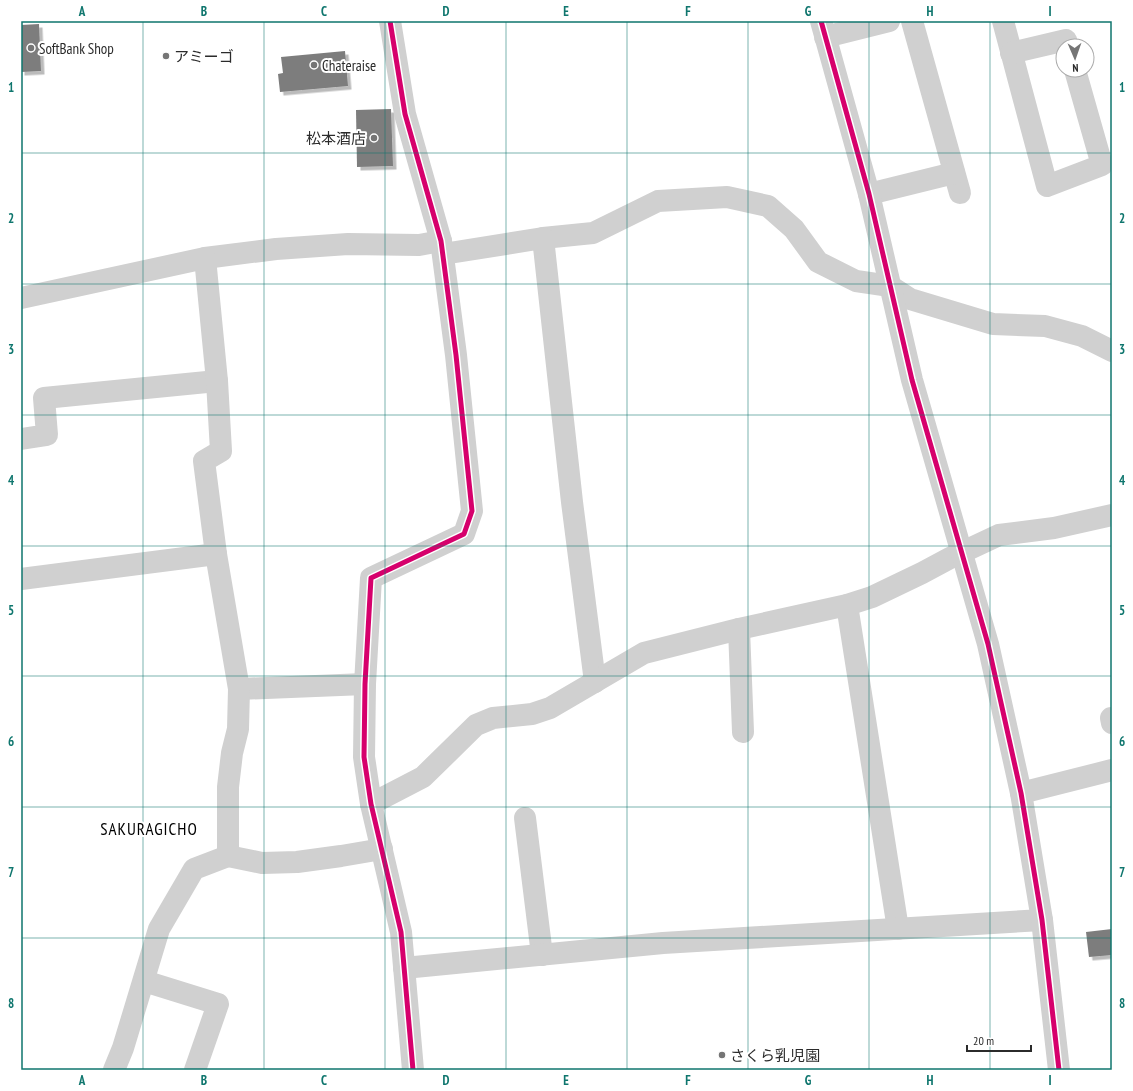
<svg xmlns="http://www.w3.org/2000/svg" width="1133" height="1091" viewBox="0 0 1133 1091" font-family="'PT Sans Narrow','Noto Sans JP',sans-serif">
	<style>
		.building { fill: #7d7d7d; filter: url(#shadow) }
		.lines { fill: none; stroke-linecap: round; stroke-linejoin: round }
		.minor { stroke: #d0d0d0; stroke-width: 22 }
		.tertiary { stroke: #d0d0d0; stroke-width: 22 }
		.cycleway-casing { stroke: #fff; stroke-width: 8 }
		.cycleway { stroke: #d6006c; stroke-width: 5 }
		.grid { fill: none; stroke: #0f766e; stroke-width: 1; stroke-opacity: 0.55 }
		.poi-dot { fill: #757575; stroke: #fff; stroke-width: 1.5 }
		.labels { text-anchor: middle; dominant-baseline: central; stroke-width: 4; stroke-linejoin: round; paint-order: stroke }
		.poi-label { font-size: 15px; fill: #2b2b2b; stroke: #fff; text-anchor: start }
		.quarter-label { font-size: 17px; letter-spacing: 1px; fill: #000; stroke: #fff }
		.neatline { fill: none; stroke: #0f766e; stroke-width: 1.5 }
		.grid-label { font-size: 13px; text-anchor: middle; font-weight: bold; fill: #0f766e }
	</style>
	<defs>
		<filter id="shadow"><feDropShadow dx="3.5" dy="3.5" stdDeviation="0" flood-color="#0004"/></filter>
	</defs>
	<rect width="100%" height="100%" fill="#fff"/>
	<g class="building">
		<polygon points="39,24 41,71 21,72 21,25"/>
		<polygon points="345,51 348,86 280,92 278,74 283,73 281,57"/>
		<polygon points="391,109 393,166 357,167 356,110"/>
		<polygon points="1112,929 1112,955 1089,957 1086,932"/>
	</g>
	<g class="lines">
		<g class="minor">
			<polyline points="390,21 405,114 441,241 456,355 472,511 464,534 371,578 365,684 364,757 371,804 401,932 413,1070"/>
			<polyline points="912,21 960,193"/>
			<polyline points="1003,21 1047,186 1102,165 1075,70"/>
			<polyline points="825,37 889,21"/>
			<polyline points="1011,53 1066,40 1068,46"/>
			<polyline points="869,194 954,173"/>
			<polyline points="543,238 593,233 658,201 727,197 768,206 794,229 818,262 856,281 890,286 910,299 993,324 1045,326 1082,336 1112,351"/>
			<polyline points="443,254 543,238 572,502 595,682"/>
			<polyline points="21,298 205,258 276,249 348,244 419,245 441,241"/>
			<polyline points="21,439 47,435 44,398 217,381"/>
			<polyline points="21,579 216,554"/>
			<polyline points="847,605 898,929"/>
			<polyline points="739,629 743,732"/>
			<polyline points="239,689 365,684"/>
			<polyline points="1112,718 1111,718 1112,723"/>
			<polyline points="1021,793 1112,770"/>
			<polyline points="371,804 423,777 476,725 493,718 532,714 550,708 644,653 739,629 847,605 872,597 922,573 950,558 999,535 1054,528 1112,515"/>
			<polyline points="525,818 542,955"/>
			<polyline points="228,856 262,863 297,862 341,856 382,849"/>
			<polyline points="404,968 663,943 1042,920"/>
			<polyline points="144,981 218,1004 195,1070"/>
			<polyline points="114,1070 123,1048 159,929 194,869 228,856 228,787 232,753 238,729 239,689 216,554 204,461 221,451 217,381 205,258"/>
		</g>
		<polyline class="tertiary" points="821,21 869,194 912,380 988,644 1021,793 1042,920 1059,1070"/>
		<g class="cycleway-casing">
			<g id="cycleway">
				<polyline points="390,21 405,114 441,241 456,355 472,511 464,534 371,578 365,684 364,757 371,804 401,932 413,1070"/>
				<polyline points="821,21 869,194 912,380 988,644 1021,793 1042,920 1059,1070"/>
			</g>
		</g>
		<use href="#cycleway" class="cycleway"/>
	</g>
	<path class="grid" d="M143,21V1070M264,21V1070M385,21V1070M506,21V1070M627,21V1070M748,21V1070M869,21V1070M990,21V1070M21,153H1112M21,284H1112M21,415H1112M21,546H1112M21,676H1112M21,807H1112M21,938H1112"/>
	<g class="poi-dot">
		<circle cx="31" cy="48" r="4"/>
		<circle cx="166" cy="56" r="4"/>
		<circle cx="314" cy="65" r="4"/>
		<circle cx="374" cy="138" r="4"/>
		<circle cx="722" cy="1055" r="4"/>
	</g>
	<g class="labels">
		<g class="poi-label">
			<text x="39" y="48">SoftBank Shop</text>
			<text x="174" y="56">アミーゴ</text>
			<text x="322" y="65">Chateraise</text>
			<text x="366" y="138" text-anchor="end">松本酒店</text>
			<text x="730" y="1055">さくら乳児園</text>
		</g>
		<g class="quarter-label">
			<text x="149" y="829">SAKURAGICHO</text>
		</g>
	</g>
	<rect width="1133" height="1091" fill="none" stroke="#ffffff" stroke-width="44"/>
	<g transform="translate(1075 58) rotate(178)"><circle r="19" fill="#ffffff" stroke="#aaaaaa"/>
	<path d="M0-3L7 15L0 10L-7 15Z" fill="#757575"/>
	<text y="-6" font-size="11" font-weight="bold" text-anchor="middle" fill="#2b2b2b">N</text>
	</g>
	<path d="M967 1045v6h64v-6" fill="none" stroke="#2b2b2b" stroke-width="2"/>
	<text x="973" y="1045" font-size="12" fill="#2b2b2b" stroke="#ffffff" stroke-width="3" paint-order="stroke">20 m</text>
	<rect x="22" y="22" width="1089" height="1047" class="neatline"/>
	<g class="grid-label">
		<text x="82" y="16">A</text>
		<text x="204" y="16">B</text>
		<text x="324" y="16">C</text>
		<text x="446" y="16">D</text>
		<text x="566" y="16">E</text>
		<text x="688" y="16">F</text>
		<text x="808" y="16">G</text>
		<text x="930" y="16">H</text>
		<text x="1050" y="16">I</text>
		<text x="11" y="92">1</text>
		<text x="1122" y="92">1</text>
		<text x="11" y="223">2</text>
		<text x="1122" y="223">2</text>
		<text x="11" y="354">3</text>
		<text x="1122" y="354">3</text>
		<text x="11" y="485">4</text>
		<text x="1122" y="485">4</text>
		<text x="11" y="615">5</text>
		<text x="1122" y="615">5</text>
		<text x="11" y="746">6</text>
		<text x="1122" y="746">6</text>
		<text x="11" y="877">7</text>
		<text x="1122" y="877">7</text>
		<text x="11" y="1008">8</text>
		<text x="1122" y="1008">8</text>
		<text x="82" y="1085">A</text>
		<text x="204" y="1085">B</text>
		<text x="324" y="1085">C</text>
		<text x="446" y="1085">D</text>
		<text x="566" y="1085">E</text>
		<text x="688" y="1085">F</text>
		<text x="808" y="1085">G</text>
		<text x="930" y="1085">H</text>
		<text x="1050" y="1085">I</text>
	</g>
</svg>
